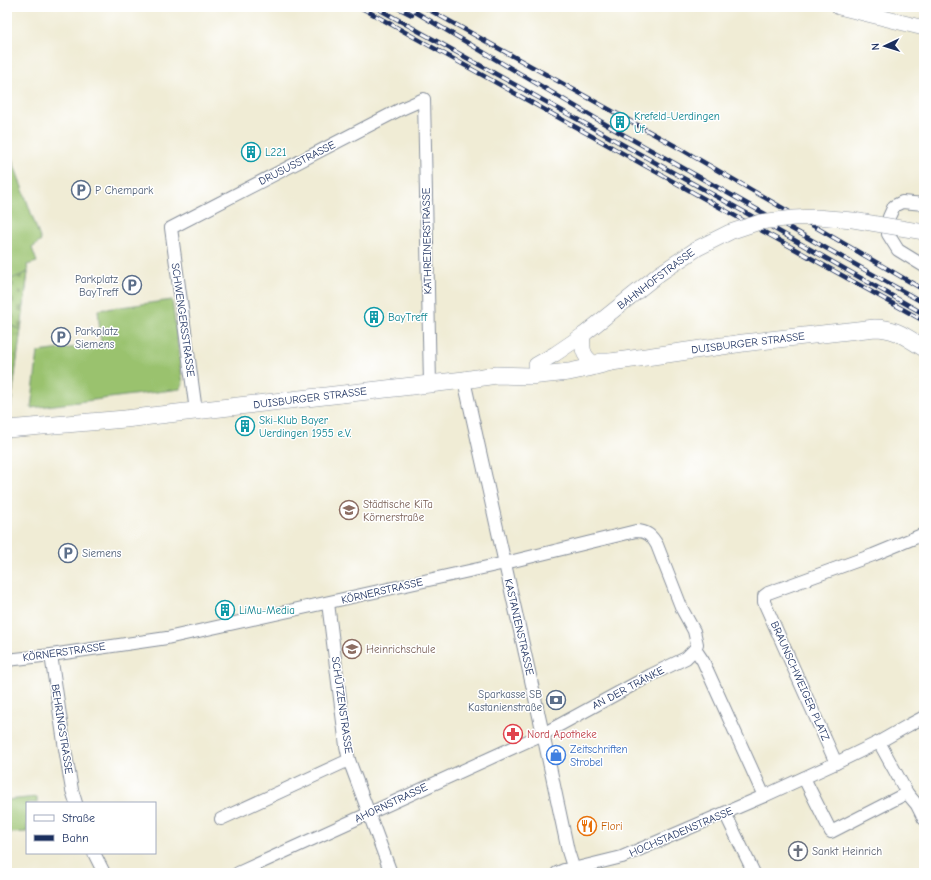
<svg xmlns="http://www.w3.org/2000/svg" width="931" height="880" viewBox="0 0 931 880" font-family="'Comic Neue',sans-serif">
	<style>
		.grass { fill: #9ac26e; stroke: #5a7866 }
		.cemetery { fill: url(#cemetery-stones); stroke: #5a7866 }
		.park { fill: url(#park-tufts); stroke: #5a7866 }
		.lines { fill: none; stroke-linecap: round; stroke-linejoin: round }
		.minor-casing { stroke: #868e9a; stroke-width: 14 }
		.tertiary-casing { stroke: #868e9a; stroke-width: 16 }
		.secondary-casing { stroke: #868e9a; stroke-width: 18 }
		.minor { stroke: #fff; stroke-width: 12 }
		.tertiary { stroke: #fff; stroke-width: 15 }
		.secondary { stroke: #fff; stroke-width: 17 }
		.rail-casing { stroke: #1b2f5e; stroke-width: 4.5 }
		.rail { stroke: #fff; stroke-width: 3; stroke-dasharray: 9; stroke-linecap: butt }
		.tertiary-bridge-casing { stroke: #868e9a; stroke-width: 16; stroke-linecap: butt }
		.tertiary-bridge { stroke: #fff; stroke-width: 15 }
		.labels { text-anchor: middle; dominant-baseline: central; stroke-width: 3; stroke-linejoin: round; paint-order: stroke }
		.culture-label { font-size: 11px; fill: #0d838f; stroke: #fff; text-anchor: start }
		.street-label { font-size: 11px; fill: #1b2f5e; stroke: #fff }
		.service-label { font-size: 11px; fill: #4e5e75; stroke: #fff; text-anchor: start }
		.education-label { font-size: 11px; fill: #785e54; stroke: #fff; text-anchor: start }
		.health-label { font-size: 11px; fill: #be3a42; stroke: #fff; text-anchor: start }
		.shop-label { font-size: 11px; fill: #366cbe; stroke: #fff; text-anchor: start }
		.food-label { font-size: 11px; fill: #c56008; stroke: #fff; text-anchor: start }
		.worship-label { font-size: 11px; fill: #5b616d; stroke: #fff; text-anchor: start }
	</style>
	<defs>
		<pattern id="cemetery-stones" width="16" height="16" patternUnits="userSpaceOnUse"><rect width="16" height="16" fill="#9ac26e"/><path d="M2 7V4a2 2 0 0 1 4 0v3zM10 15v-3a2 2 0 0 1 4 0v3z" fill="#7d9e5e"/></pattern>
		<pattern id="park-tufts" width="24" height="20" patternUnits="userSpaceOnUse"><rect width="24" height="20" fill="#9ac26e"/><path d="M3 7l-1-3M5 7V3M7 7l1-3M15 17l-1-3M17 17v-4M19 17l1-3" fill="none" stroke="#7d9e5e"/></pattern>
	</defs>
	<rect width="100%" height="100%" fill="#fff"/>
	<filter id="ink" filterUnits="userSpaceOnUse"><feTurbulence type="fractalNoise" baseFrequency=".025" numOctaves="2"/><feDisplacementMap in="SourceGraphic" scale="8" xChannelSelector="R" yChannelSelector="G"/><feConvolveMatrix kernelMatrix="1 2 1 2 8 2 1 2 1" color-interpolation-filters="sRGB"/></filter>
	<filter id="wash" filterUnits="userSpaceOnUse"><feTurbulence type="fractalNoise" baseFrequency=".012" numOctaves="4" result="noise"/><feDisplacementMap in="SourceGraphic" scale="16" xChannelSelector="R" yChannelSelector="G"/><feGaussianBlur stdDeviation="0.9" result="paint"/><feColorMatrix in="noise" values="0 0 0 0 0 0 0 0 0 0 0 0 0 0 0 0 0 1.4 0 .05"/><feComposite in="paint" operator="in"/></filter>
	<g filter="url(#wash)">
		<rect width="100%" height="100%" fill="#f0ecd5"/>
		<g class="grass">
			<polygon points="11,156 41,241 32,248 37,262 27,265 28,272 10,412 7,411 7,157"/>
			<polygon points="172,300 183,384 180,389 31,408 38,352 101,344 98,310"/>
			<polygon points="37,797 37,803 27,803 27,832 7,833 7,800"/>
		</g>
		<polygon class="cemetery" points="28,272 21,330 7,324 7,281"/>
		<polygon class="park" points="7,324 21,330 10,412 7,411"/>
	</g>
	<g filter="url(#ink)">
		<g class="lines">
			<g class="minor-casing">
				<g id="minor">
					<polyline points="924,204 902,202 894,206 889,217 888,234 898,250 924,266"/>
					<polyline points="464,380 543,734 568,851 575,873"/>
					<polyline points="196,411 171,228 399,110 424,99 430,384"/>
					<polyline points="328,603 346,746 349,760 391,873"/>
					<polyline points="695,649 703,661 764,796"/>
					<polyline points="51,655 65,749 72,790 76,803"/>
					<path d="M7,660L51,655L167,638L505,563L636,531C647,531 652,536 657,545L682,609L694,631L697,644L695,649L686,658L651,675L543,734L238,873"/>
					<polyline points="879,742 907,793 917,805 924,819"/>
					<polyline points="836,763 764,602 764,596 768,593 873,555 924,534"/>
					<polyline points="804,778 831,832 907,793"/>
					<polyline points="725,813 754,873"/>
					<polyline points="221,819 349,760"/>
					<polyline points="94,853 104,873"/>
					<polyline points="557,873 564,870 573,869 622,857 764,796 836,763 879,742 909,725 924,717"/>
				</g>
			</g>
			<g class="tertiary-casing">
				<g id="tertiary">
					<polyline points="839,7 924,28"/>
					<path d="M583,335C582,347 582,355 592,362"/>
					<polyline points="536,365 555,354 583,335 659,274"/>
				</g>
			</g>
			<g class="secondary-casing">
				<g id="secondary">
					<path d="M601,362H611L743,343L875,328C896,328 907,338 924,348"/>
					<polyline points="7,429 125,419 464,380 496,375 530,376 569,372 588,368 611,362"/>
				</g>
			</g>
			<use href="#minor" class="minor"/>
			<use href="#tertiary" class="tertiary"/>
			<use href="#secondary" class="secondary"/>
			<g class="rail-casing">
				<g id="rail">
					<polyline points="360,7 924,321"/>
					<polyline points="375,7 766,224 924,314"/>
					<polyline points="396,7 412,15"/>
					<polyline points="407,7 617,131 924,303"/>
					<polyline points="424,7 679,148 924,290"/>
				</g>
			</g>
			<use href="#rail" class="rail"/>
			<g class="tertiary-bridge-casing">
				<polyline id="tertiary-bridge" points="659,274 698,248 730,232 760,222 793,218 816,217 853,220 924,232"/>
			</g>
			<use href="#tertiary-bridge" class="tertiary-bridge"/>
		</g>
	</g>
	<defs>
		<g id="building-ring" transform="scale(1)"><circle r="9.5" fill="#fff" stroke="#0f9aa8" stroke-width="1.5"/><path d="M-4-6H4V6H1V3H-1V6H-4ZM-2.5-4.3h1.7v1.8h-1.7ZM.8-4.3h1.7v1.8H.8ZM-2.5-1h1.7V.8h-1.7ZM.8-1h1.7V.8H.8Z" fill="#0f9aa8"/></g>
		<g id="parking-ring" transform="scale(1)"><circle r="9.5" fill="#fff" stroke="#5c6f8a" stroke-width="1.5"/><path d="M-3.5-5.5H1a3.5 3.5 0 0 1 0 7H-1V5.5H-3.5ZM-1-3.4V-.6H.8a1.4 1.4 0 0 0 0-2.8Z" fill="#5c6f8a"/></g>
		<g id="school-ring" transform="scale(1)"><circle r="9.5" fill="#fff" stroke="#8d6e63" stroke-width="1.5"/><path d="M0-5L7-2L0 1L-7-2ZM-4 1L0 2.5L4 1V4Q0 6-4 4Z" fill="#8d6e63"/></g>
		<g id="bank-ring" transform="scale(1)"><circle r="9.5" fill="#fff" stroke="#5c6f8a" stroke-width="1.5"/><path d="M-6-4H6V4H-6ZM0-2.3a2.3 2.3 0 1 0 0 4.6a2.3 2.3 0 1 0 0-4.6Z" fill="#5c6f8a"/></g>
		<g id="pharmacy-ring" transform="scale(1)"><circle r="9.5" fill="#fff" stroke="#e0444e" stroke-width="1.5"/><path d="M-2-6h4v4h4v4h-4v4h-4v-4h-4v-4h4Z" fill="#e0444e"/></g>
		<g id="shop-ring" transform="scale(1)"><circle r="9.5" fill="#fff" stroke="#3f7fe0" stroke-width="1.5"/><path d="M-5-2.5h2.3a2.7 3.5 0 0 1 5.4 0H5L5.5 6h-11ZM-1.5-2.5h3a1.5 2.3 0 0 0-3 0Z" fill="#3f7fe0"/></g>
		<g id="restaurant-ring" transform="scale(1)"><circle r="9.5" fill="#fff" stroke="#e8710a" stroke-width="1.5"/><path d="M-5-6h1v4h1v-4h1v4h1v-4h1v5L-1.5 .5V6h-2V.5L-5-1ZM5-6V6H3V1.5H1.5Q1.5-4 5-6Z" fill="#e8710a"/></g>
		<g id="church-ring" transform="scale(1)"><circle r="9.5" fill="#fff" stroke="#6b7280" stroke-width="1.5"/><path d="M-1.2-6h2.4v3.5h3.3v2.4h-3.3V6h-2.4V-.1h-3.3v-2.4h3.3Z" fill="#6b7280"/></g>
	</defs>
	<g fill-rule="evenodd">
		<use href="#building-ring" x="620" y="122"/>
		<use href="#building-ring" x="251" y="152"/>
		<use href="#parking-ring" x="81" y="190"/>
		<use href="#parking-ring" x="132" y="285"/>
		<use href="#building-ring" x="374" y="317"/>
		<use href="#parking-ring" x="61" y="337"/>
		<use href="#building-ring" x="245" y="426"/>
		<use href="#school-ring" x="349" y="510"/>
		<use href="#parking-ring" x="68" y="553"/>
		<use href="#building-ring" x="225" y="610"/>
		<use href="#school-ring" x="352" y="649"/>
		<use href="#bank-ring" x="556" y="700"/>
		<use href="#pharmacy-ring" x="513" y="734"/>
		<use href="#shop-ring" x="556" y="755"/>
		<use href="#restaurant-ring" x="587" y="826"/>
		<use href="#church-ring" x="798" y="851"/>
	</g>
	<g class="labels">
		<g class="culture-label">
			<text x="634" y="116">Krefeld-Uerdingen<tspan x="634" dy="13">Uf</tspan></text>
			<text x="265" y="152">L221</text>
			<text x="388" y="317">BayTreff</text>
			<text x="259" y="420">Ski-Klub Bayer<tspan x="259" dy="13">Uerdingen 1955 e.V.</tspan></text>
			<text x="239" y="610">LiMu-Media</text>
		</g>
		<g class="street-label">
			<text transform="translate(297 163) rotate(-27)">DRUSUSSTRASSE</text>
			<text transform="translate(427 241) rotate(-91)">KATHREINERSTRASSE</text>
			<text transform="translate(656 279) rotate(-37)">BAHNHOFSTRASSE</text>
			<text transform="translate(183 320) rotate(82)">SCHWENGERSSTRASSE</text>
			<text transform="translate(748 343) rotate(-7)">DUISBURGER STRASSE</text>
			<text transform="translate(310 398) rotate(-7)">DUISBURGER STRASSE</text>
			<text transform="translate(382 591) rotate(-13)">KÖRNERSTRASSE</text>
			<text transform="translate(519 627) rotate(77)">KASTANIENSTRASSE</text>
			<text transform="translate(64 652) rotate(-8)">KÖRNERSTRASSE</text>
			<text transform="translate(800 681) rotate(66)">BRAUNSCHWEIGER PLATZ</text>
			<text transform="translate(628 688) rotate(-28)">AN DER TRÄNKE</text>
			<text transform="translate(342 705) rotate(82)">SCHÜTZENSTRASSE</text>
			<text transform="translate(62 729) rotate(81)">BEHRINGSTRASSE</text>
			<text transform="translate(391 803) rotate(-25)">AHORNSTRASSE</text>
			<text transform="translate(681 832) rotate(-23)">HOCHSTADENSTRASSE</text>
		</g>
		<g class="service-label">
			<text x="95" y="190">P Chempark</text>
			<text x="118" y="279" text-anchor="end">Parkplatz<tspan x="118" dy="13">BayTreff</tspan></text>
			<text x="75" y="331">Parkplatz<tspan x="75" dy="13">Siemens</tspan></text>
			<text x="82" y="553">Siemens</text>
			<text x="542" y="694" text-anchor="end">Sparkasse SB<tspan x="542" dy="13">Kastanienstraße</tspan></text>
		</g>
		<g class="education-label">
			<text x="363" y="504">Städtische KiTa<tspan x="363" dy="13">Körnerstraße</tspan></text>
			<text x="366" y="649">Heinrichschule</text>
		</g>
		<g class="health-label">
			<text x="527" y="734">Nord Apotheke</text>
		</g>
		<g class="shop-label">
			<text x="570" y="749">Zeitschriften<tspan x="570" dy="13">Strobel</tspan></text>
		</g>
		<g class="food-label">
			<text x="601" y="826">Flori</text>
		</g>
		<g class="worship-label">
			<text x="812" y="851">Sankt Heinrich</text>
		</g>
	</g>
	<rect width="931" height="880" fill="none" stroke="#fff" stroke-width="24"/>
	<rect x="26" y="802" width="130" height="52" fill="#ffffff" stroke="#a4acbf"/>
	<rect x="34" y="815" width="20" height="6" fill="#ffffff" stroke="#a4acbf"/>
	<text x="62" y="822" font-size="12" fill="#1b2f5e">Straße</text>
	<rect x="34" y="835" width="20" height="6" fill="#1b2f5e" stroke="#a4acbf"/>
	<text x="62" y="842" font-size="12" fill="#1b2f5e">Bahn</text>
	<g transform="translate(885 46) rotate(266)" stroke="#ffffff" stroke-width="3" paint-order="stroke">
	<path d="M0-3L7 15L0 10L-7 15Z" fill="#1b2f5e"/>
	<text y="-6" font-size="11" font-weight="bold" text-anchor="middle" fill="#1b2f5e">N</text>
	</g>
</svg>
